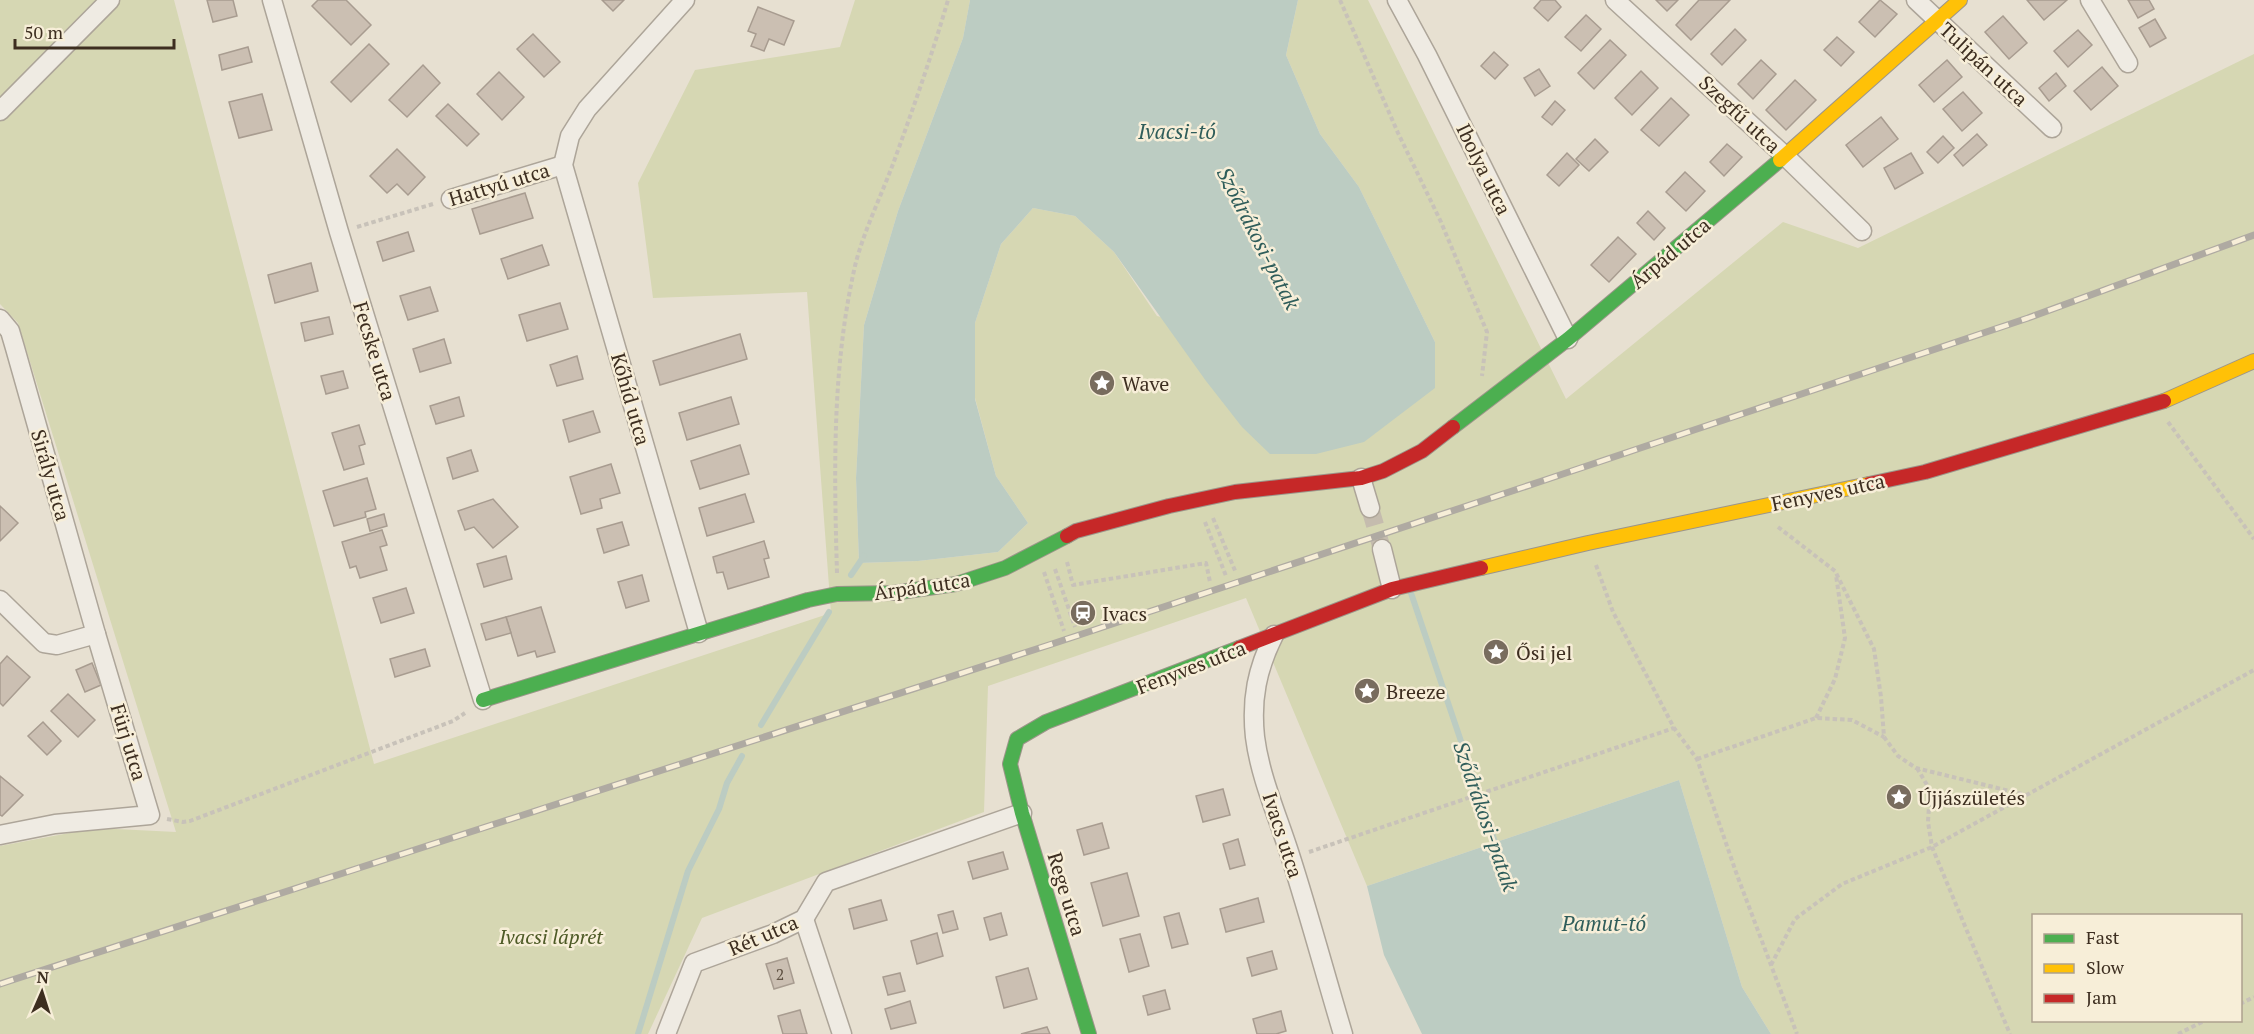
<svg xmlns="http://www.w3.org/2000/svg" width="2254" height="1034" viewBox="0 0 2254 1034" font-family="'PT Serif',serif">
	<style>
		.green { fill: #d6d7b3; fill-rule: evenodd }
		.water { fill: #bcccc2 }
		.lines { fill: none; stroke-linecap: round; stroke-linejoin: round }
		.stream { stroke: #bcccc2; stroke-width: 6 }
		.building { fill: #cbbfb2; stroke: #a89c90; stroke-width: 1.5 }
		.street-tunnel { stroke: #c5bcae; stroke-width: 18; stroke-dasharray: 18 9; stroke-linecap: butt }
		.street-casing { stroke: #ada599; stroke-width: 21 }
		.fast-casing { stroke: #9c958a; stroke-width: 16 }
		.slow-casing { stroke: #9c958a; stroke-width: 16 }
		.jam-casing { stroke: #9c958a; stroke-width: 16 }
		.path { stroke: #c8c2b9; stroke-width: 4; stroke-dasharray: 4.5 3; stroke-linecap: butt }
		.street { stroke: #efebe3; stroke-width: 18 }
		.fast { stroke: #4caf50; stroke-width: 14 }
		.slow { stroke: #ffc107; stroke-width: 14 }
		.jam { stroke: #c62828; stroke-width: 14 }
		.rail-casing { stroke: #afaaa2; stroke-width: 7 }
		.rail { stroke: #f7eed8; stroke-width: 4.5; stroke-dasharray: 14; stroke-linecap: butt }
		.labels { text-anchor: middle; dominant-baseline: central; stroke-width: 5; stroke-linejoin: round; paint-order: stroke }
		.number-label { font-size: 16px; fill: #605244 }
		.street-label { font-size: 20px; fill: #3d2e20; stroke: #f7eed8 }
		.poi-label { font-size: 20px; fill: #3d2e20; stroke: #f7eed8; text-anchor: start }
		.park-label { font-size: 20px; font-style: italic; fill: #4d5a26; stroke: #f7eed8 }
		.water-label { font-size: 21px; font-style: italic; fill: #2f5d5a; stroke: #f7eed8 }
	</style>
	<rect width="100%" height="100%" fill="#e7e0d1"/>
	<path class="green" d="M0,0H174L374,764L831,613L807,292L653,298L638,183L695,70L840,47L855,0H970L963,38L898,211L864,325L856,478L859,563L918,561L998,552L1028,523L996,476L975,398V323L1001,244L1033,208L1075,216L1114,252L1157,316L1435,388V342L1359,187L1320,134L1286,55L1298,0H1368L1566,399L1783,222L1858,248L2254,54V1034H1771L1742,987L1679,780L1367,886L1246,598L988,686L984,812L702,918L648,1034H0V846L96,828L176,832L18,323L0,304ZM2034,916H2240V1020H2034Z"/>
	<g class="water">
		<polygon points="970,0 1298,0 1286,55 1320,134 1359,187 1435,342 1435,388 1364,442 1316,454 1270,454 1242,427 1206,381 1114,252 1075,216 1033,208 1001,244 975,323 975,399 996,476 1028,523 998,552 918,561 859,563 856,478 864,325 898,211 963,38"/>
		<polygon points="1679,780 1742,987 1771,1034 1422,1034 1384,955 1367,886"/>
	</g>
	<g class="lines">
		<g class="stream">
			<polyline points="851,575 864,556"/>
			<polyline points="1411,593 1497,848"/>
			<polyline points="761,725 829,612"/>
			<polyline points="638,1034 688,871 719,809 727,783 742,756"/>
		</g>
	</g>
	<g class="building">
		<polygon points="207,0 233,0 237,16 213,22"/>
		<polygon points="318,0 346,0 371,25 351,45 312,6"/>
		<polygon points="602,0 624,0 613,11"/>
		<polygon points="1541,0 1555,0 1561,7 1548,21 1534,8"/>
		<polygon points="1656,0 1678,0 1667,11"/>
		<polygon points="1699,0 1730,0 1691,40 1676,25"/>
		<polygon points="1880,0 1897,14 1875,37 1859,22"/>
		<polygon points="2027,0 2067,0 2044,20"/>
		<polygon points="2128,0 2149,0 2154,9 2138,18"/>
		<polygon points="758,7 794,21 784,45 769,39 764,51 751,46 756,34 748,31"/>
		<polygon points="1586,15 1601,29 1581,51 1565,37"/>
		<polygon points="2003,16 2027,43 2009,59 1985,32"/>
		<polygon points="2155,19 2166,38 2150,47 2139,28"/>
		<polygon points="1735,29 1746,40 1722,65 1711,54"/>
		<polygon points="2078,30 2092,45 2068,67 2054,51"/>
		<polygon points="533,34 560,62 544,77 517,49"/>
		<polygon points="1837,37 1854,52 1841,66 1824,50"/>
		<polygon points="1610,40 1626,55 1594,89 1578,73"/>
		<polygon points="369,44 389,64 351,102 331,82"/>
		<polygon points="248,47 252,62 222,70 219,55"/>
		<polygon points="1494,52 1508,65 1495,79 1481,66"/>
		<polygon points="1761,60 1776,74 1753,99 1738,84"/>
		<polygon points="1947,60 1962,77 1934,102 1919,85"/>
		<polygon points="423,65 440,83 407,117 389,100"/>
		<polygon points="2102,67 2118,86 2091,110 2074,91"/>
		<polygon points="1539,69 1550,86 1535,96 1524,78"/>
		<polygon points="1641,71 1658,88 1632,115 1615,98"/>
		<polygon points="499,72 524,97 502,120 477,94"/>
		<polygon points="2056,73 2066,86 2049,101 2039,88"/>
		<polygon points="1795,80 1816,100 1786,130 1766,110"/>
		<polygon points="1963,92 1982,113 1962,131 1943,109"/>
		<polygon points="262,94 272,130 239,138 229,102"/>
		<polygon points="1671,98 1689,115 1659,146 1641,130"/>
		<polygon points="1555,101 1565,110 1552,125 1542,117"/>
		<polygon points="448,104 479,134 467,146 436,116"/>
		<polygon points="1881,117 1898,139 1863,167 1846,145"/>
		<polygon points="1977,134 1987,145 1963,166 1954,155"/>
		<polygon points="1943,136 1954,148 1938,163 1927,152"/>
		<polygon points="1595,139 1608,152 1589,171 1576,159"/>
		<polygon points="1727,144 1742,157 1724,176 1710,162"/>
		<polygon points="397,149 425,177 408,195 397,184 387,193 370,176"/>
		<polygon points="1567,153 1579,165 1559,186 1547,175"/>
		<polygon points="1911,153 1923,173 1895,189 1884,168"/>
		<polygon points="1685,172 1705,191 1686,211 1666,192"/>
		<polygon points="525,193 533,218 480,234 472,209"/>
		<polygon points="1648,211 1665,228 1654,240 1637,223"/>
		<polygon points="408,232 414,251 383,261 377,242"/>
		<polygon points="1618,237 1636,254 1609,282 1591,265"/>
		<polygon points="542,245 549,265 508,279 501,259"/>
		<polygon points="311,263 318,291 275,303 268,275"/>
		<polygon points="430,287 438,311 408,320 400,296"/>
		<polygon points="560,303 568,329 527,341 519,315"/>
		<polygon points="329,317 333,334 305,341 301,323"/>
		<polygon points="740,334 747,359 660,385 653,361"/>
		<polygon points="444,339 451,363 420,372 413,349"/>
		<polygon points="577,356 583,379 557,386 550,365"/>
		<polygon points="343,371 348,388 326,394 321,376"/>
		<polygon points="459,397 464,416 436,424 430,406"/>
		<polygon points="731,397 739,424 687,440 679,413"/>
		<polygon points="593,411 600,432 569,442 563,420"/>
		<polygon points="359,425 365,444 359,446 364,464 344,470 332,433"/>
		<polygon points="740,445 749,474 700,489 691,461"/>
		<polygon points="471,450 478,471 453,479 447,458"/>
		<polygon points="611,464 620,493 600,499 602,508 581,514 570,477"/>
		<polygon points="367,478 376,509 365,512 366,517 334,526 323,491"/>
		<polygon points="745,494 754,522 707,536 699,508"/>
		<polygon points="493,499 518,527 493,548 474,527 465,530 458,511"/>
		<polygon points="0,506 18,523 0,541"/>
		<polygon points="384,514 387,526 370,531 367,519"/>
		<polygon points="622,522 629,545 604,553 597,529"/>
		<polygon points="382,530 387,545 380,547 387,570 360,578 356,566 350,568 342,542"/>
		<polygon points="764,541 769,558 764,559 769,577 728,589 723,572 717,573 713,557"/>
		<polygon points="506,556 512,579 484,587 477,564"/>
		<polygon points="642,575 649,601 626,608 618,582"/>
		<polygon points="406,588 414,613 381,623 373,598"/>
		<polygon points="541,607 555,652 537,657 535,651 518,656 506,617"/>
		<polygon points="506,617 511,633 486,640 481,624"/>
		<polygon points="425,649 430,666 395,677 390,659"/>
		<polygon points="7,656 30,677 3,706 0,703 0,664"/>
		<polygon points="92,663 101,685 85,692 76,670"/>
		<polygon points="68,694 95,720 78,737 51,711"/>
		<polygon points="43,722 61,741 47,755 28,736"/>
		<polygon points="0,776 23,795 2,816 0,815"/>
		<polygon points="1223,789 1230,815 1203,822 1196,796"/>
		<polygon points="1102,823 1109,848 1084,855 1077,830"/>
		<polygon points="1238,839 1245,865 1230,869 1223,844"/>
		<polygon points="1003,852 1008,869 973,879 968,862"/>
		<polygon points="1127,873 1139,916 1103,926 1091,883"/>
		<polygon points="1258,898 1264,922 1226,932 1220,909"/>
		<polygon points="881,900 887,920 854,929 849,909"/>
		<polygon points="953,911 958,929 943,933 938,915"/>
		<polygon points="1001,913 1007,935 990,940 984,918"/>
		<polygon points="1179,913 1188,944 1172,948 1164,917"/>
		<polygon points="937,933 943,956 917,964 911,941"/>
		<polygon points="1140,934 1149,966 1129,972 1120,939"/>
		<polygon points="1272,951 1277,969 1252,976 1247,958"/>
		<polygon points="787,958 794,983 774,989 766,964"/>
		<polygon points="1028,968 1037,999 1004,1008 996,977"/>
		<polygon points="900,973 905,991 888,995 883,977"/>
		<polygon points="1165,990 1170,1009 1148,1015 1143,996"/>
		<polygon points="910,1001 916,1023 891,1029 885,1009"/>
		<polygon points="800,1010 807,1034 783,1034 778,1016"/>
		<polygon points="1281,1011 1286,1031 1276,1034 1257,1034 1253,1019"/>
		<polygon points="1047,1027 1050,1034 1021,1034"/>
	</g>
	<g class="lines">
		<polyline class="street-tunnel" points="1370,508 1382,549"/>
		<g class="street-casing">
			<g id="street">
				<polyline points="272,0 339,232 483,700"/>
				<polyline points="685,0 587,109 570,136 563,165 699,633"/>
				<polyline points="1397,0 1427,55 1568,339"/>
				<polyline points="1615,0 1785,156 1862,231"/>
				<polyline points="1916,0 2052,128"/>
				<polyline points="2090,0 2128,63"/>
				<polyline points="0,111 110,0"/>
				<polyline points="451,199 563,165"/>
				<polyline points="0,319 10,331 15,348 96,634"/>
				<polyline points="1361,478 1370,508"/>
				<polyline points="1382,549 1392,589"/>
				<polyline points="0,600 44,643 57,645 96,634 150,815 55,824 0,835"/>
				<path d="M1274,635C1257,669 1251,699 1255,737C1260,777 1278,817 1290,855C1309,914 1325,974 1343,1034"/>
				<polyline points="804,919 842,1034"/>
				<polyline points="666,1034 694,963 773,934 804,919 826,882 1022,813"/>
			</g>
		</g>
		<g class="fast-casing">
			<g id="fast">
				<polyline points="1453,427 1568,339 1780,160"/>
				<polyline points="483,700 808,600 837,594 893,593 956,584 1005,568 1067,536"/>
				<polyline points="1089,1034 1022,813 1010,764 1017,739 1046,722 1239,648"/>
			</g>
		</g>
		<g class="slow-casing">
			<g id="slow">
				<polyline points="1780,160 1960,0"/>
				<polyline points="2164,401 2254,361"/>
				<polyline points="1481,568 1588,543 1869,484"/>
			</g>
		</g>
		<g class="jam-casing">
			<g id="jam">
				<polyline points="1869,484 1925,472 2164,401"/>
				<polyline points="1067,536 1076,531 1169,506 1235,492 1361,478 1383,471 1422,451 1453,427"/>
				<polyline points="1239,648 1392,589 1481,568"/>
			</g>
		</g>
		<g class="path">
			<polyline points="1340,0 1398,133 1441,222 1487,332 1482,376"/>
			<polyline points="357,227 433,204"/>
			<polyline points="2168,422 2254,539"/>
			<polyline points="1213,518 1236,573"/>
			<polyline points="1205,522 1226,576"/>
			<polyline points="1778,527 1835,571 1874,649 1881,697 1884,737 1898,756 1916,768 2026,795"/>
			<polyline points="1067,562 1073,585 1206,563 1210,582"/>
			<polyline points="1596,565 1613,612 1649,680 1674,728 1697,759 1737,875 1797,1034"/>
			<polyline points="1055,569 1075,627"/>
			<polyline points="1044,572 1064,631"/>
			<path d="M837,573C834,469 832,367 855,266C863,233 881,196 893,164C913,109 932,55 948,0"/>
			<polyline points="1816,718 1835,679 1845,638 1836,575"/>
			<polyline points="1697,759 1816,718 1852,720 1884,737"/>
			<polyline points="1917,768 1930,790 1928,822 1932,847 2010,1034"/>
			<polyline points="167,819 183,822 190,821 453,721 465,713"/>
			<polyline points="1309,852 1674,728"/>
			<polyline points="1771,965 1795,919 1842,884 1932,847 2254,670"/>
			<polyline points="2240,1004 2254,997"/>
			<polyline points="2178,1034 2206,1020"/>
		</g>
		<use href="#street" class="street"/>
		<use href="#fast" class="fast"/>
		<use href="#slow" class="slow"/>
		<use href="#jam" class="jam"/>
		<g class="rail-casing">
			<polyline id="rail" points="0,984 1052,644 1542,481 2028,318 2254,235"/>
		</g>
		<use href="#rail" class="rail"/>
	</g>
	<defs>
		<g id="sight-disc" transform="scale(1.35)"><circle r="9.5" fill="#786c5e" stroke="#f7eed8"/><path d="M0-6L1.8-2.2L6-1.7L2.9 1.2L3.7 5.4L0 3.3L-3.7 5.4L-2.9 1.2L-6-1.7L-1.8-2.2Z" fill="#fff"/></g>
		<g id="station-disc" transform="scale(1.35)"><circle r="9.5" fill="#786c5e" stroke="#f7eed8"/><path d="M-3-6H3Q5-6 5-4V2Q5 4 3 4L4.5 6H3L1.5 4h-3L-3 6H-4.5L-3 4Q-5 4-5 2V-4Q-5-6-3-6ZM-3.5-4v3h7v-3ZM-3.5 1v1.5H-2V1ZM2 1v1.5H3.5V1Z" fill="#fff"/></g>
	</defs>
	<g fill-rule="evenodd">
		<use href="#sight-disc" x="1102" y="383"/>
		<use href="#station-disc" x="1083" y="613"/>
		<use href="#sight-disc" x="1496" y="652"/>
		<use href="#sight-disc" x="1367" y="691"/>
		<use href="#sight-disc" x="1899" y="797"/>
	</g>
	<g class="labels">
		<g class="number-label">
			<text x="780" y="974">2</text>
		</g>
		<g class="street-label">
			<text transform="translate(1984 64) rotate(43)">Tulipán utca</text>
			<text transform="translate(1740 114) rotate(43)">Szegfű utca</text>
			<text transform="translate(1484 169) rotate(64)">Ibolya utca</text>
			<text transform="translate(499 184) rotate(-17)">Hattyú utca</text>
			<text transform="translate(1670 253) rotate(-40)">Árpád utca</text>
			<text transform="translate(375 351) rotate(73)">Fecske utca</text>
			<text transform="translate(631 399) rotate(74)">Kőhíd utca</text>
			<text transform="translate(51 475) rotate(74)">Sirály utca</text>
			<text transform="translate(1828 492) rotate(-12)">Fenyves utca</text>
			<text transform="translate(922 586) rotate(-8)">Árpád utca</text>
			<text transform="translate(1191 667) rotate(-21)">Fenyves utca</text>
			<text transform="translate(129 742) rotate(73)">Fürj utca</text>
			<text transform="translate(1283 835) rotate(72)">Ivacs utca</text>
			<text transform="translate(1067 894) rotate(73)">Rege utca</text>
			<text transform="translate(763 935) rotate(-23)">Rét utca</text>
		</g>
		<g class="poi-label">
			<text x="1122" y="383">Wave</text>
			<text x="1102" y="613">Ivacs</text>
			<text x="1516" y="652">Ősi jel</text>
			<text x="1386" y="691">Breeze</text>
			<text x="1918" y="797">Újjászületés</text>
		</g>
		<g class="park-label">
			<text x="551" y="936">Ivacsi láprét</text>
		</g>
		<g class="water-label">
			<text x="1177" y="131">Ivacsi-tó</text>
			<text transform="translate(1259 238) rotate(63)">Sződrákosi-patak</text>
			<text transform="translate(1486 816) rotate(71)">Sződrákosi-patak</text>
			<text x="1604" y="923">Pamut-tó</text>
		</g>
	</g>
	<rect x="2032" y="914" width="210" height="108" fill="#f7eed8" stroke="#ada18e" stroke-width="1.5"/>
	<rect x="2044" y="934" width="30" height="9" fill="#4caf50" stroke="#ada18e" stroke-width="1.5"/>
	<text x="2086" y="944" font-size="18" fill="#3d2e20">Fast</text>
	<rect x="2044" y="964" width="30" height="9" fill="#ffc107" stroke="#ada18e" stroke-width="1.5"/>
	<text x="2086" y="974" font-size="18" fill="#3d2e20">Slow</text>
	<rect x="2044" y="994" width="30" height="9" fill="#c62828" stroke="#ada18e" stroke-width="1.5"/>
	<text x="2086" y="1004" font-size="18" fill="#3d2e20">Jam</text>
	<g transform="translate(42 992) rotate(3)" stroke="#f7eed8" stroke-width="4.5" paint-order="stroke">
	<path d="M0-4.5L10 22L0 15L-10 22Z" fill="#3d2e20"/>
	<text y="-9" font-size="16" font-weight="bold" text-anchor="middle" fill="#3d2e20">N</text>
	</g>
	<path d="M15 39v9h159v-9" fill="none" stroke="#3d2e20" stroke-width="3"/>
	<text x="24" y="39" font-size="18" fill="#3d2e20" stroke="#f7eed8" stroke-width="4.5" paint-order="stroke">50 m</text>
</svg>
